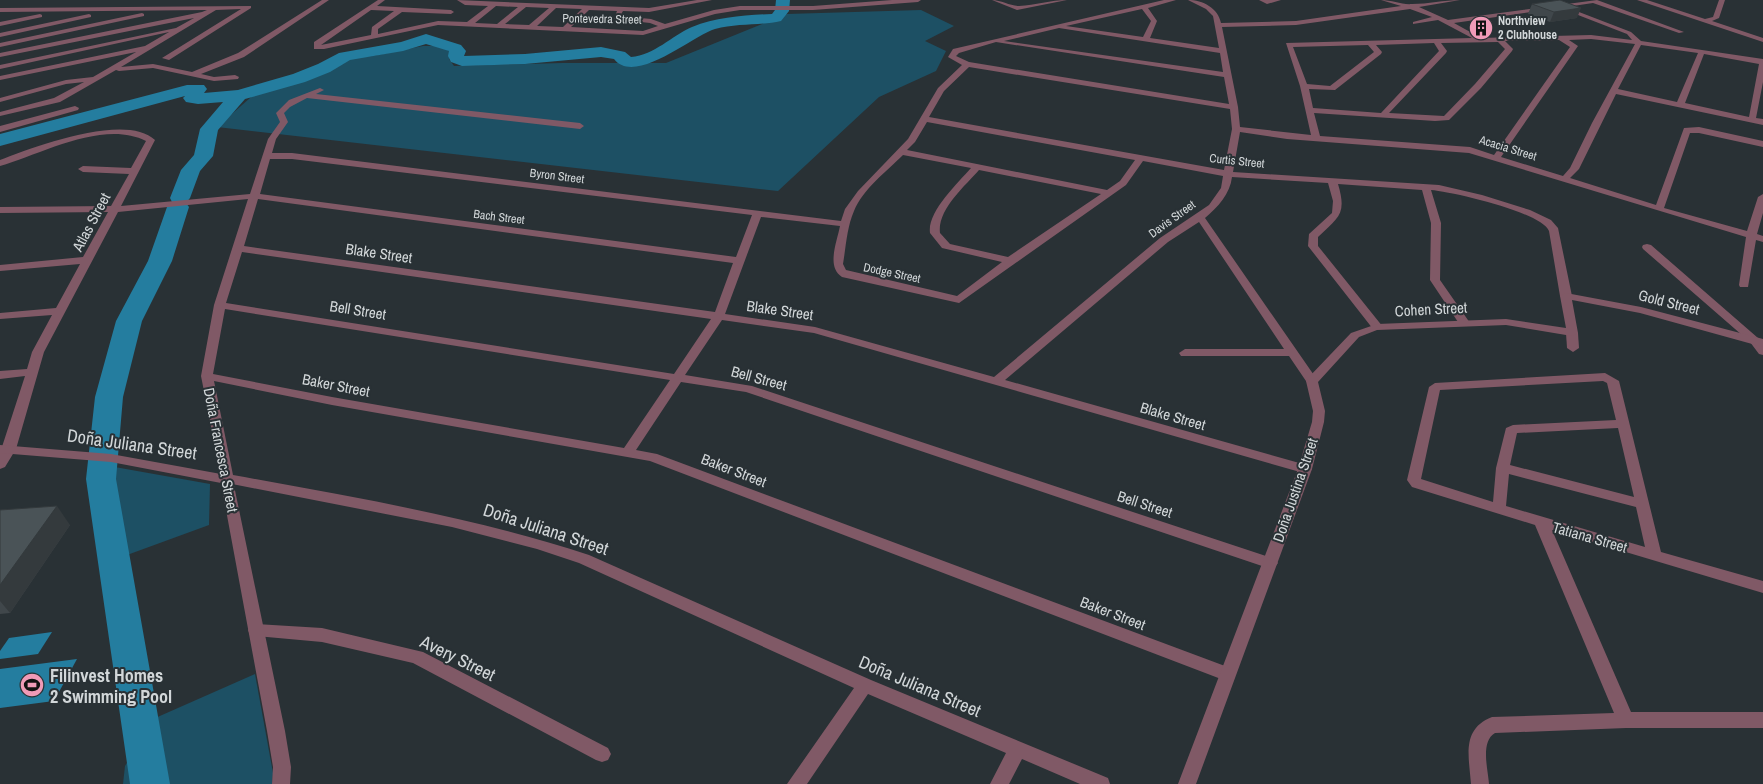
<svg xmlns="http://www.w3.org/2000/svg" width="1763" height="784" viewBox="0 0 1763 784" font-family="'Archivo Narrow',sans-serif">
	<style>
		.green { fill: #1d5064 }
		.water { fill: #247d9f }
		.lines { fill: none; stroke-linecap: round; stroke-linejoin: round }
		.river { fill: #247d9f; fill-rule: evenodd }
		.minor { fill: #805966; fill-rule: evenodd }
		.tertiary { fill: #805966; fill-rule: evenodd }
		.wall { fill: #40474b }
		.shaded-wall { fill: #343a3d }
		.building { fill: #4a5357; stroke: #343a3d }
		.labels { text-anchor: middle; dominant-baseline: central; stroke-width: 4; stroke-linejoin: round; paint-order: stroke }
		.far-street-label { font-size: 12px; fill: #d2d7d9; stroke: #293135 }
		.far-poi-label { font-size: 12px; font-weight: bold; fill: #d2d7d9; stroke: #293135; text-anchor: start }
		.street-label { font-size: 15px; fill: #d2d7d9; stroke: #293135 }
		.near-street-label { font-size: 18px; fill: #d2d7d9; stroke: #293135 }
		.near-poi-label { font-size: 18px; font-weight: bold; fill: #d2d7d9; stroke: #293135; text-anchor: start }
	</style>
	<rect width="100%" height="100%" fill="#293135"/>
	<g class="green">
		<polygon points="921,10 954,26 925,41 946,51 936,71 879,97 778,191 217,127 258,91 268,86 347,58 373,56 423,46 441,46 449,51 449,59 454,66 563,63 666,63 787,14"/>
		<polygon points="109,466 210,484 209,525 127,555"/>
		<polygon points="255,674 273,773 272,784 123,784 125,766 153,719"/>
	</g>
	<g class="water">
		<polygon points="52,632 38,654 0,659 0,651 9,638"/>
		<polygon points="77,659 54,701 0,708 0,669"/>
	</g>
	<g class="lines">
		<path class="river" d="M776,0H790L789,11L781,21C760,26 737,23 715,29C692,36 635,86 614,59L601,57L525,64L462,66L451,62L448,56L449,51L426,44L403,51L350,60L330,72L305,82L245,99L218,130L213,156L200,171L190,198L186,203L189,207L172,261L142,321L123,397L116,479L170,784H130L86,479L95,397L116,321L148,261L167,207L172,202L170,198L181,170L194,155L200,129L223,102L198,104L186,102L183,98L185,96L0,146V134L187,85H204L207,89L204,93L238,90L293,74L318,64L339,53L401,42L426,34L461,45L466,51L464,56L525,54L601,47L625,52L631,57C655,55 671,36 692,27C717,17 745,15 772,14L775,10Z"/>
		<g class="minor">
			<polygon points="322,0 329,0 244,57 201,74 214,77 235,75 239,77 238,79 214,81 153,68 119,71 116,70 60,102 0,116 0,112 54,98 84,82 66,84 0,102 0,98 66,80 93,77 136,52 0,80 0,76 145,46 169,32 0,69 0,65 176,28 194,18 0,57 0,53 202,12 207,10 0,12 0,8 251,6 251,8 169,60 162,58 241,9 216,10 121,67 153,64 192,72 238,53"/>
			<path d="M378,0H385L377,6L451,10L454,12L451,14L402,12L378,29V34L438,21L467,22L488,6L465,5L457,0L649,8L697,0H712L649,12L623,11L620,16L651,19L665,24L714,10L740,6H813L892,0H921L918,2L813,10H740L715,14L643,35L438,25L324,49H314V42ZM496,6L518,7L497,24L475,23ZM526,7L549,8L529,25L505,24ZM556,8L582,9L563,27L537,26ZM371,10L394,11L372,27L371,35L321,45ZM589,10L617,11L614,19L650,23L658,26L643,31L571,27Z"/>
			<path d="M992,0C1001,0 1010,6 1019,6C1035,5 1051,0 1067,0L1017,10Z"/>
			<path d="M1164,0H1176L1148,8L1157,21L1150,38L1219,48L1213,16L1206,9L1188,0C1203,0 1218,8 1221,23L1296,21L1401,6L1381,0C1392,0 1402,5 1412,4C1428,4 1444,0 1460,0L1419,7L1448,20L1597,0L1684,32L1679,33L1593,3L1566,7L1631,32L1641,41L1763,59V82L1756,118L1763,119V125L1616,94L1579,169L1570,178L1656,205L1684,128L1699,127L1763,141V147L1699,133H1690L1664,208L1747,231L1758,197L1763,194V213L1757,234L1763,236V242L1756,240L1748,287H1740L1739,285L1746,237L1469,153L1287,139L1240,132L1233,172L1439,185L1482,195L1530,210L1551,220L1558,228L1572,296L1566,299L1560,296L1549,231C1541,212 1453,192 1431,190L1441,223L1440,280L1470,323L1464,326L1460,325L1430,280L1431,223L1422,190L1338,184C1347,214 1339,217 1318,237V246L1383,327L1381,329H1373L1308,246L1309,234L1332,213L1333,201L1328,183L1232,177C1230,194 1218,207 1205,218L1318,381L1316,384H1308L1289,356H1181L1179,353L1185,349H1284L1199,222L1168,242L1005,380L1310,466L1312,469L1310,472H1300L814,333L722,320L685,375L752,386L1275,559L1278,563L1275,567L1270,569L1265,567L746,392L681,382L636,450L657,454L1233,669L1235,674L1233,679L1227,681L1221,679L650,461L332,405L214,381L233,475C353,497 473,517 589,555L871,680L1108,778L1110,784H1080L1022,759L1009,784H990L1006,753L868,694L807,784H787L854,688L579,563L537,549L452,527L222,482L201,376L214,305L248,199L118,212L44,352L16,449L5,467L0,469V453L25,376L0,379V371L27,369L32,352L52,315L0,319V313L56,308L80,264L0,271V265L83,257L108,212L0,213V207L111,206L129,174L83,172L78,169L83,166L131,168L146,141C104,119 41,154 0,166V160C33,147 126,112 155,140L121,206L250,194L268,139L280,122L276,113L289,100L320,88L324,90L316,94L580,123L584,126L580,129L307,98L290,107L284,113L288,122L276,139L272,153H292L841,221L845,209L858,191L908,139L938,88L962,65L948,57L953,49ZM1560,8L1627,34L1632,40L1591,35L1481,38L1454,23ZM1142,9L1151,21L1143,37L1066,26ZM1410,9L1432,17L1413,22V24L1438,20L1472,38L1286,43L1300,86L1311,135L1240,127L1238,107L1222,27L1296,25ZM1059,28L1220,53L1223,72L1004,41ZM1591,39L1635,44L1592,123L1570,168L1563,176L1501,157L1578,46L1569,40ZM1559,40L1570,47L1494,155L1470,147L1320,136L1314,113L1435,121L1449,120L1481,88L1512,51L1513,49L1505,41ZM996,42L1224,77L1229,104L969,62L956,56L959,53ZM1498,42L1505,49L1475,84L1444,116L1389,113L1446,53L1447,51L1441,43ZM1434,43L1439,51L1381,113L1313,108L1309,89L1335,90L1381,54L1382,52L1376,45ZM1368,45L1374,52L1330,86L1307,84L1293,47ZM1641,45L1698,53L1677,102L1618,89ZM1704,54L1759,64L1749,117L1685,103ZM969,67L1230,109L1232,129L1224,170L929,117L944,91ZM927,122L1135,160L1120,181L1107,190L907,150L915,142ZM903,155L971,168C957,184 927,212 930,233L942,248L1002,262L957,296L846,270L843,264C846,246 847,227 854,211C863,189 887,171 903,155ZM270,159H292L752,215L736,257L260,194ZM1143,161L1223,176L1221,188L1209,205L1160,238L994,377L815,327L725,314L761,217L840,226C837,242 826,267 842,277L959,303L1126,185ZM979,170L1101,194L1008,257L950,244L940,233C937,210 965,186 979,170ZM258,199L733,263L715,312L244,246ZM242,252L711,319L674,374L226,303ZM225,309L670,380L624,448L332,397L213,374Z"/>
			<polygon points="1259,0 1281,0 1267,4"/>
			<polygon points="1637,0 1647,0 1705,19 1713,17 1719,0 1725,0 1719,18 1712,21 1763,38 1763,42"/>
			<polygon points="142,13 144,14 144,16 0,47 0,43"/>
			<polygon points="40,14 42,15 42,17 0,26 0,22"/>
			<polygon points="89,14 91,15 91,17 0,37 0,33"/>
			<polygon points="75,106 79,108 78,110 0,132 0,126"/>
			<polygon points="1647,244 1651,245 1758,338 1763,343 1763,355 1759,354 1750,342 1643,249 1642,247 1643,245"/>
			<polygon points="1572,330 1578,333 1579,348 1573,352 1567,348 1566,333"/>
			<path d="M1605,373L1619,381L1661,552L1763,581V593L1552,530L1631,712H1763V728H1626L1495,733C1480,742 1488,769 1489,784H1471C1469,757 1461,729 1492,717L1614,713L1535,525L1412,487L1407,480L1429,387L1435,383ZM1603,381L1607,383L1616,420L1513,425L1506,428L1496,468L1493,502L1421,479L1440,390ZM1618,428L1634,497L1510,465L1517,433ZM1509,474L1636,507L1645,547L1506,506Z"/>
			<polygon points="256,624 322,628 423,652 608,748 611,754 608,760 602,762 596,760 413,663 322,642 256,636 250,635 248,630 250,625"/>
		</g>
		<g class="tertiary">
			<polygon points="1566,293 1641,307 1763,339 1763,347 1640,313 1572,300 1578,333 1572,336 1506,325 1377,330 1359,337 1318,382 1325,411 1324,422 1312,469 1196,784 1178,784 1298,469 1312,422 1313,411 1306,381 1308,378 1351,333 1377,324 1506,319 1566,328 1560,296"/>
			<polygon points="0,445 111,454 232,476 285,731 291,767 290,784 272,784 273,767 267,731 221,483 111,462 0,453"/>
		</g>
	</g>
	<g class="wall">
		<polygon points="1532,4 1577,18 1550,22 1528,14"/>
		<polygon points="0,510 70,525 10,613 0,614"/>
	</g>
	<g class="shaded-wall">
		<polygon points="1581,8 1577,18 1550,22 1554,12"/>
		<polygon points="57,506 70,525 10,613 0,601 0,585"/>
	</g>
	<g class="building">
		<polygon points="1560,0 1581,8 1554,12 1532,4"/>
		<polygon points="57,506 0,585 0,510"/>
	</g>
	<defs>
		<g id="building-disc" transform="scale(1.25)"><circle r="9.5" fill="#f09ab7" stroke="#293135"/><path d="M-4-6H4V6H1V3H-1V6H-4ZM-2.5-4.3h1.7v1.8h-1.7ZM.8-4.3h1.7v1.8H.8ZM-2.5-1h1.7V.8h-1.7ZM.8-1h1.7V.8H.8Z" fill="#111"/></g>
		<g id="stadium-disc" transform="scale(1.25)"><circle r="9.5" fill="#f09ab7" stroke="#293135"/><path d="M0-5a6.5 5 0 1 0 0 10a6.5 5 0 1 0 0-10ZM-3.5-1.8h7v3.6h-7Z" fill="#111"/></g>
	</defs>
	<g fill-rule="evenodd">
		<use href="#building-disc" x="1481" y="28"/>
		<use href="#stadium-disc" x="32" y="685"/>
	</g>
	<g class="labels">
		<g class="far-street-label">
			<text transform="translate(602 19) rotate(1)">Pontevedra Street</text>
			<text transform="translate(1508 148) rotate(17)">Acacia Street</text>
			<text transform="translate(1237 161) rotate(6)">Curtis Street</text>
			<text transform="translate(557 176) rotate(7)">Byron Street</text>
			<text transform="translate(499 217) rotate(7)">Bach Street</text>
			<text transform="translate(1172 219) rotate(-36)">Davis Street</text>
			<text transform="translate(892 273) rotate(12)">Dodge Street</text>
		</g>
		<g class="far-poi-label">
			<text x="1498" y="21">Northview<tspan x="1498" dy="14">2 Clubhouse</tspan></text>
		</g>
		<g class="street-label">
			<text transform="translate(91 222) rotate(-62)">Atlas Street</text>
			<text transform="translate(379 253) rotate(8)">Blake Street</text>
			<text transform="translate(1669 302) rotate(14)">Gold Street</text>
			<text transform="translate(1431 309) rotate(-3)">Cohen Street</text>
			<text transform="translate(358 310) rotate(9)">Bell Street</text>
			<text transform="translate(780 310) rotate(8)">Blake Street</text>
			<text transform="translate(759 378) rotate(15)">Bell Street</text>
			<text transform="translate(336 385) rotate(11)">Baker Street</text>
			<text transform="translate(1173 416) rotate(16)">Blake Street</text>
			<text transform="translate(221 450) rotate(79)">Doña Francesca Street</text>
			<text transform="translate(734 470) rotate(21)">Baker Street</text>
			<text transform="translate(1295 490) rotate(-71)">Doña Justina Street</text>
			<text transform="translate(1145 504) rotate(18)">Bell Street</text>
			<text transform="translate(1590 537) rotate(16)">Tatiana Street</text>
			<text transform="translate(1113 613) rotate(21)">Baker Street</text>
		</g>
		<g class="near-street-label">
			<text transform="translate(132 444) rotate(8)">Doña Juliana Street</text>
			<text transform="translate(546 529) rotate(18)">Doña Juliana Street</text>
			<text transform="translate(458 658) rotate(26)">Avery Street</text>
			<text transform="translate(920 686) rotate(23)">Doña Juliana Street</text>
		</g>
		<g class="near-poi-label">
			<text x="50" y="675">Filinvest Homes<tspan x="50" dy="21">2 Swimming Pool</tspan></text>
		</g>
	</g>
</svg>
